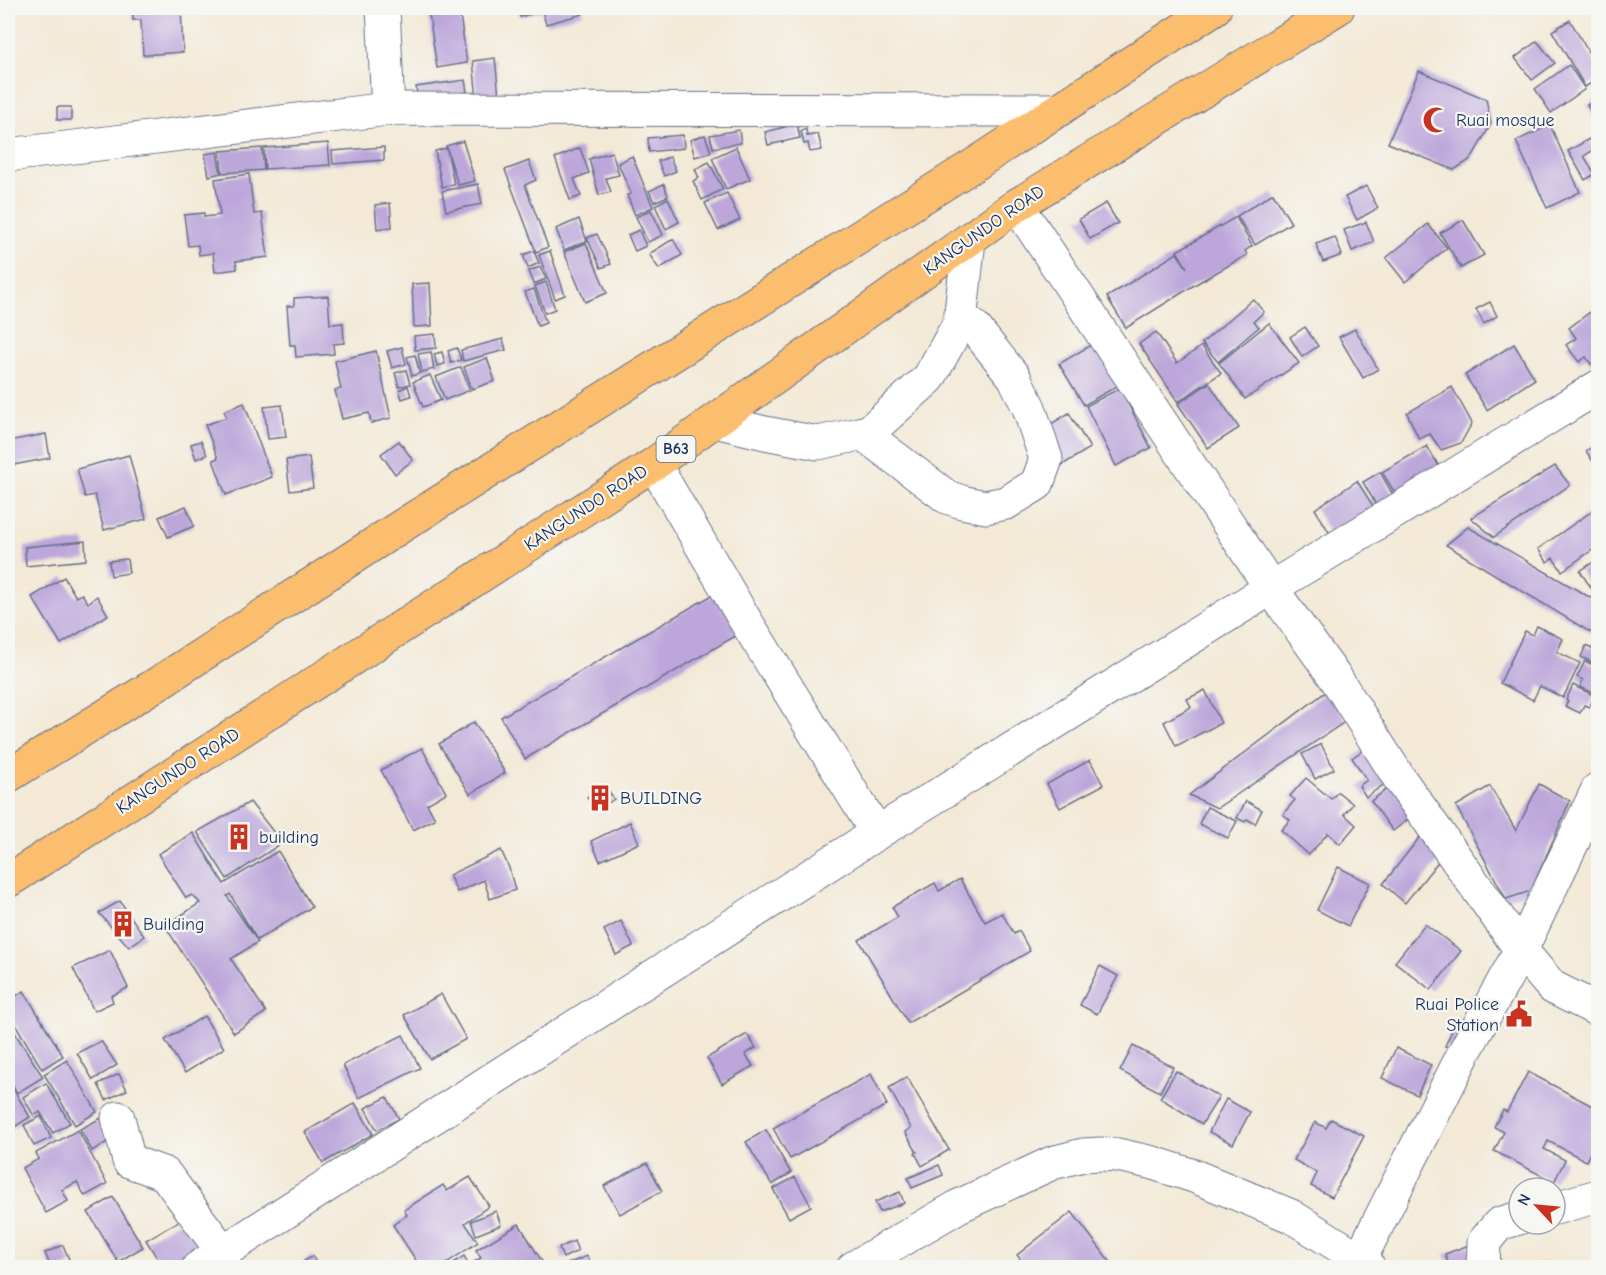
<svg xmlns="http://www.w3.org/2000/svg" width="1606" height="1275" viewBox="0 0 1606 1275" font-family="'Comic Neue',sans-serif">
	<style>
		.building { fill: #bca6da }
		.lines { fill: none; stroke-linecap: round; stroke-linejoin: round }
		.minor-casing { stroke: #677088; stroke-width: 35 }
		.highway-casing { stroke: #677088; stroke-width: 35 }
		.minor { stroke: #fff; stroke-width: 33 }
		.highway { stroke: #fbbd6e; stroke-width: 33 }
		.labels { text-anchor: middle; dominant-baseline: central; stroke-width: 4.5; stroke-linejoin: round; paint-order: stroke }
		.shield { fill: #f6f6f2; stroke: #5d6b8a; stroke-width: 1.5 }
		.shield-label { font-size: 16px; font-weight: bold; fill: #1b2f5e }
		.poi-label { font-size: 18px; fill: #1b2f5e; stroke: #f6f6f2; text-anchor: start }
		.street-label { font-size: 18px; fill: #1b2f5e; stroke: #f6f6f2 }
	</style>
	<rect width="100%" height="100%" fill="#f6f6f2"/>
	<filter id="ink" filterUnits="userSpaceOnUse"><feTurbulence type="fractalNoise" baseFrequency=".0167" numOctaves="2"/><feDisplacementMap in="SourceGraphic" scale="12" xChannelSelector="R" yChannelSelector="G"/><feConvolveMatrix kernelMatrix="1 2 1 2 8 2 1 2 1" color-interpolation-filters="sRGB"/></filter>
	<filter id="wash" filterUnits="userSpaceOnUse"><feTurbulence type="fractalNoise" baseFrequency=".008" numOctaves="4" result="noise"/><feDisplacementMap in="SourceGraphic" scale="24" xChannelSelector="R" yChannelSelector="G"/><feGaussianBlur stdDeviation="1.35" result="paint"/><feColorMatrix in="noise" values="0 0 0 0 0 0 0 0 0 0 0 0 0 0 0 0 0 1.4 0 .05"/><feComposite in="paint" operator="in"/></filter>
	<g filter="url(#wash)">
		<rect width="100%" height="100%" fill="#f3e9d6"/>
		<g id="blocks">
			<g class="building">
				<polygon points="132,8 181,8 183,52 143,55 141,20 133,20"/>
				<polygon points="428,8 459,8 467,63 437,68"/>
				<polygon points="518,8 581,8 583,14 546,24 542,11 520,17"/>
				<polygon points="1570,20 1598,69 1598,79 1585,87 1552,31"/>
				<polygon points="1537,41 1555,63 1532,80 1515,58"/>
				<polygon points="495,58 499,96 477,99 473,61"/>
				<polygon points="1569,65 1585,89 1551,113 1535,89"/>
				<polygon points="1419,71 1486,99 1491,124 1471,159 1454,170 1388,143"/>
				<polygon points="465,80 467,92 412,100 417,94 416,87"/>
				<polygon points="1598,98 1598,125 1587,105"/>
				<rect x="57" y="107" width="14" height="13"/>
				<polygon points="797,124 800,138 768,145 765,132"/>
				<polygon points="1550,125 1580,192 1547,208 1516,141"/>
				<polygon points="806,129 807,136 818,134 822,150 810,152 808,143 804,144 801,131"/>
				<polygon points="739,130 741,143 713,148 710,135"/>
				<polygon points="683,135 684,148 649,152 648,138"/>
				<polygon points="705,135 711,152 695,157 690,140"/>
				<polygon points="1589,139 1595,149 1584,156 1595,174 1585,180 1568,151"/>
				<polygon points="463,141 475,181 458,185 446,146"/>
				<polygon points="328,143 330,165 265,169 264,148"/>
				<polygon points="384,147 384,160 333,164 332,151"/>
				<polygon points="736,147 750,179 726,189 712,158"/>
				<polygon points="262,148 264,170 222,173 220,151"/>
				<polygon points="447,148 454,184 442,187 435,151"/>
				<polygon points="580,148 589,173 574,179 581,196 570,200 555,158"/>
				<polygon points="217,152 221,173 209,176 205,154"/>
				<polygon points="612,152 619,175 606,178 611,192 599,195 589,159"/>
				<polygon points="632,156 653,207 635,215 627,195 631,194 618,163"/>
				<polygon points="670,157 676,171 664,176 658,161"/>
				<polygon points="529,161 536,180 525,185 548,247 536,252 505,170"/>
				<polygon points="709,162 723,189 702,200 693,181 699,178 695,169"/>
				<polygon points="249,174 254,214 262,213 268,257 236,261 237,269 215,272 213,253 199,255 198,245 188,246 184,215 204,213 204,217 220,215 215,179 222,178 222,179 222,178"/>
				<polygon points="478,184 482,204 446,211 442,191"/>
				<polygon points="664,184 668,196 654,202 649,191"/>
				<polygon points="1366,186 1378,208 1357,220 1345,197"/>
				<polygon points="727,193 740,220 718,230 705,203"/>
				<polygon points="1273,193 1291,223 1255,245 1237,216"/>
				<polygon points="668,198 679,222 666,229 655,205"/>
				<polygon points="390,203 392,227 377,229 375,205"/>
				<polygon points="1106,203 1118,223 1090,239 1079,219"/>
				<polygon points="651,210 663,235 648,242 636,217"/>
				<polygon points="1236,217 1252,246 1245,251 1247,255 1196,284 1126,328 1107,297 1177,253 1187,268 1177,251"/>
				<polygon points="579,219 587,241 564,250 556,229"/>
				<polygon points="1463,220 1484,255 1461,268 1440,233"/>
				<polygon points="1366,222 1374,242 1352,251 1344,230"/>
				<polygon points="1428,224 1447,248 1405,282 1386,258"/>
				<polygon points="639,230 646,246 635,251 628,235"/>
				<polygon points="597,234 611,264 601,268 587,238"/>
				<polygon points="1335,237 1342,255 1323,262 1316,244"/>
				<polygon points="673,239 682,255 659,269 649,254"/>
				<polygon points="586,243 607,293 585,302 564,252"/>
				<polygon points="534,251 539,263 528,268 523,255"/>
				<polygon points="550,251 565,295 555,299 539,255"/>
				<polygon points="540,267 546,279 534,284 529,271"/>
				<polygon points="546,282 555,309 545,313 535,286"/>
				<polygon points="430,283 432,326 414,327 412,284"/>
				<polygon points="534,289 546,323 538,326 525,292"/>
				<polygon points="328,296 330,324 343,323 344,343 333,344 334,354 296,357 295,345 290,345 287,306 294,306 294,298"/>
				<polygon points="1253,299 1264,312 1254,321 1259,327 1218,362 1202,343"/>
				<polygon points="1490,302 1497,316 1484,324 1476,309"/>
				<polygon points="1598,306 1598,359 1591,364 1586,357 1579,362 1566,345 1576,338 1569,328"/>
				<polygon points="1269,323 1299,363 1245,399 1219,363"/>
				<polygon points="1305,327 1318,346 1302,357 1290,337"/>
				<polygon points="1355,329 1378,369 1363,378 1339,337"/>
				<polygon points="1156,332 1177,363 1202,346 1221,373 1178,402 1139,344"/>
				<polygon points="435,334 436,348 415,350 414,336"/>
				<polygon points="503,339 506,350 463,361 461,350"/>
				<polygon points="1094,343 1119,385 1084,405 1059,364"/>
				<polygon points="1514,344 1535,379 1487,410 1465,375"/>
				<polygon points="402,347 406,364 392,368 387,351"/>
				<polygon points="457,348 461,360 451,363 448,351"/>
				<polygon points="376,351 391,418 371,423 369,413 342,419 335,390 341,389 335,361"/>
				<polygon points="431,352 434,369 422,372 418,354"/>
				<polygon points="442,352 445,364 437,366 434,354"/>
				<polygon points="415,355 420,373 412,376 407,357"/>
				<polygon points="487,358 495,381 472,389 464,367"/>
				<polygon points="461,367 470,390 445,400 436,377"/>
				<polygon points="406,370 410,384 399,387 395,373"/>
				<polygon points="430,375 441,400 423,407 413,382"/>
				<polygon points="1209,383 1239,428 1208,448 1178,404"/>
				<polygon points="408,386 411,396 402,399 399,390"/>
				<polygon points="1452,387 1472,423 1461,443 1441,450 1430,434 1419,439 1407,413"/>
				<polygon points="1120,388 1151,448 1116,466 1086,406"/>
				<polygon points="244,403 272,477 226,495 213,460 218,458 205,425 227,417 224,411"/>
				<polygon points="282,405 286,437 268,439 264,407"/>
				<polygon points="1069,413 1090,448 1059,467 1038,432"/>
				<polygon points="46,434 50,458 8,466 8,441"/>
				<polygon points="201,441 207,455 196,459 191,444"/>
				<polygon points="399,441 413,460 395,474 381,454"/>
				<polygon points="1598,443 1598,469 1586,451"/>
				<polygon points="1427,446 1444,475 1400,501 1382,472"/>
				<polygon points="129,455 146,519 104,530 95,495 85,497 77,469"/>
				<polygon points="309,457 313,488 290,491 286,460"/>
				<polygon points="1555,466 1570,485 1494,537 1471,518"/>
				<polygon points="1380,472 1396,500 1379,510 1363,482"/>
				<polygon points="1357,481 1375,509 1332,537 1315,509"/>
				<polygon points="186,506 194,526 168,537 159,517"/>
				<polygon points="1598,507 1598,546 1562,571 1553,558 1547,562 1538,549"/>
				<polygon points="1468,527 1598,602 1598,637 1446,545"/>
				<polygon points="85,541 86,560 26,566 25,547"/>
				<polygon points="127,559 129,573 111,576 109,561"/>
				<polygon points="1598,559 1598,599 1580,571"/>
				<polygon points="64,577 76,597 82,594 88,603 97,596 108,615 61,644 32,597"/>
				<polygon points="721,590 744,631 525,759 501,717"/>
				<polygon points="1537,626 1563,639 1557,652 1580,663 1563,698 1540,686 1533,700 1500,683 1525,631 1533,635"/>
				<polygon points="1595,643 1598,644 1598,665 1581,657 1586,646 1592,649"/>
				<polygon points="1585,661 1598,667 1598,695 1580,687 1583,680 1577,677"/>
				<polygon points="1573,685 1595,696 1589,707 1584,705 1580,713 1565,706 1568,701 1566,700"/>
				<polygon points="1331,688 1346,721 1217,808 1189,795"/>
				<polygon points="1205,690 1221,723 1176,746 1164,722 1191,707 1187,699"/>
				<polygon points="474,722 505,773 470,794 439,744"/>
				<polygon points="1321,744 1334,769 1315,779 1302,754"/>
				<polygon points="1369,746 1393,778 1366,797 1359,786 1367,780 1352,758"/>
				<polygon points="422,748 446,793 427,804 435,819 413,830 381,770"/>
				<polygon points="1090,760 1103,785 1060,808 1047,784"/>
				<polygon points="1306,778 1331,799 1338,792 1353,804 1344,814 1356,825 1340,844 1328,833 1309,855 1281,830 1290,820 1283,814 1295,800 1290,796"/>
				<polygon points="1394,784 1415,814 1393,831 1371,801"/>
				<polygon points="1539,784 1570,801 1531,891 1506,899 1456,806 1490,786 1516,831"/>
				<polygon points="605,785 614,799 596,811 587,797"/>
				<polygon points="1246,801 1262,810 1255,824 1247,819 1245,822 1237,818"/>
				<polygon points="250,802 282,843 227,879 197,832"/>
				<polygon points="1207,807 1237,821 1228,838 1199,824"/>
				<polygon points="630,822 639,843 600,861 591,841"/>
				<polygon points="193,833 224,884 278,851 312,907 257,940 230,894 227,896 258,942 231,959 266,1012 234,1033 165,926 200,903 192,895 186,898 158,854"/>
				<polygon points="1422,834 1445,853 1405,903 1383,884"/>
				<polygon points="501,850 509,868 515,890 490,899 484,880 457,892 449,875"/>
				<polygon points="1338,867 1370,883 1348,926 1317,910"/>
				<polygon points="960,879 985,922 1002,913 1014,934 1019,931 1030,951 908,1023 859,940 898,917 892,907 935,883 939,891"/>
				<polygon points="120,901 144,936 129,947 99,913"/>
				<polygon points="621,921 633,946 616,955 604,930"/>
				<polygon points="1425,924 1461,951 1431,990 1395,962"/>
				<polygon points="110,950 128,988 111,996 113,1002 94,1011 73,968"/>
				<polygon points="1100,966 1118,976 1097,1014 1080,1005"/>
				<polygon points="24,991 63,1056 42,1069 8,1012 8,1001"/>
				<polygon points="441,994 466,1039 430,1059 404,1015"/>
				<polygon points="204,1016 224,1048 185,1073 165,1040"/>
				<polygon points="1457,1019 1472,1024 1460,1052 1445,1046"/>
				<polygon points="8,1022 43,1077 17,1093 8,1078"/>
				<polygon points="747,1034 756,1048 745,1054 753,1066 722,1084 707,1058"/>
				<polygon points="403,1035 420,1068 359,1098 343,1065"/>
				<polygon points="101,1041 117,1065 93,1080 77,1053"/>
				<polygon points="1133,1046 1173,1067 1160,1092 1120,1071"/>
				<polygon points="1396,1048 1431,1065 1417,1095 1382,1078"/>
				<polygon points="67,1060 97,1112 75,1125 44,1074"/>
				<polygon points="1176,1071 1219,1097 1202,1124 1160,1098"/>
				<polygon points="1528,1072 1598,1109 1598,1137 1586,1161 1548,1141 1544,1149 1565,1160 1554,1182 1494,1151 1504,1132 1494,1127 1503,1110 1507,1112"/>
				<polygon points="119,1074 127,1090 106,1100 98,1084"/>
				<polygon points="871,1074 887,1105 790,1159 773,1128"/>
				<polygon points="907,1077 949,1150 922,1166 915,1153 917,1152 905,1132 911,1128 889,1088"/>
				<polygon points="8,1080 30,1117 8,1131"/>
				<polygon points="46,1083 70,1123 53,1133 40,1112 34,1116 23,1097"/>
				<polygon points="387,1097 399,1119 377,1130 365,1108"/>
				<polygon points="1226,1099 1250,1112 1233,1144 1209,1132"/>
				<polygon points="355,1103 373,1134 323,1163 305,1132"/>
				<polygon points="41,1116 51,1138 34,1146 24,1125"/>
				<polygon points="103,1117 114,1138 92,1151 80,1129"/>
				<polygon points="1331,1119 1364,1136 1332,1197 1311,1186 1317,1173 1294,1160 1315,1122 1326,1128"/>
				<polygon points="78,1130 107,1184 85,1196 77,1182 62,1190 68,1201 46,1213 22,1168 39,1159 36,1153"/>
				<polygon points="766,1130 791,1173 772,1185 746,1142"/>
				<polygon points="647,1163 662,1191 620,1214 604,1186"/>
				<polygon points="939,1165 943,1175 912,1188 908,1178"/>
				<polygon points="470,1177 489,1206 465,1223 478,1242 439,1268 421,1268 393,1225 407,1215 404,1210 443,1185 447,1191"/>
				<polygon points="795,1177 811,1206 789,1218 773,1189"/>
				<polygon points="900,1192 904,1203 880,1212 875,1202"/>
				<polygon points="113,1197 143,1247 118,1262 88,1212"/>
				<polygon points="496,1211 501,1225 476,1235 471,1221"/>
				<polygon points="1072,1212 1115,1268 1027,1268 1017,1255"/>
				<polygon points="186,1217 206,1250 177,1268 163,1268 146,1240"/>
				<polygon points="519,1224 543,1263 536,1268 446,1268 464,1256 469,1265 481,1258 476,1250"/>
				<polygon points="574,1241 578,1251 563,1258 559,1248"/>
				<polygon points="63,1245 71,1264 63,1268 51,1268 45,1253"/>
				<polygon points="1469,1245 1478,1268 1450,1268 1445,1254"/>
				<polygon points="313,1256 317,1266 314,1268 306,1268 304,1261"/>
				<polygon points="587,1256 592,1268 570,1268 568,1264"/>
				<polygon points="1541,1262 1550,1268 1537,1268"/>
			</g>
		</g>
	</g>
	<g filter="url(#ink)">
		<use href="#blocks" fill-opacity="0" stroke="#677088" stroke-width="1.5"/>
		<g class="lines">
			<g class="minor-casing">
				<g id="minor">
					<polyline points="383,8 388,109"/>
					<polyline points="8,155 388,109 1059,110"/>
					<polyline points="1017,205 1271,588 1337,680 1401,781 1521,950 1552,987 1598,1010"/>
					<polyline points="715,421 765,433 818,443 869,432 929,378 960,322 969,240"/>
					<polyline points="862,433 947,497 962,502 985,507 1006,503 1037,484 1046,459 1029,408 1014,377 974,327 961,317"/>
					<polyline points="654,464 742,615 877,833"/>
					<polyline points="118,1118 129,1161 165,1174 223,1252"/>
					<polyline points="1555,1208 1598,1196"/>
					<polyline points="198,1268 877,833 1271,588 1598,387"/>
					<polyline points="853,1268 959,1206 1052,1163 1083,1155 1101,1154 1118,1155 1153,1163 1194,1176 1291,1216 1360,1259"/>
					<polyline points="1369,1268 1360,1259 1466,1049 1521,950 1598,789"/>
					<polyline points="1483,1268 1484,1242 1499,1224 1519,1218"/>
				</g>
			</g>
			<g class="highway-casing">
				<g id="highway">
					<polyline points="8,776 160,682 400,527 977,163 1215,8"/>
					<polyline points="8,881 654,464 1017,205 1338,8"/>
				</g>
			</g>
			<use href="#minor" class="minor"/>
			<use href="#highway" class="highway"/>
		</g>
	</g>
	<defs>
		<g id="mosque-bare" transform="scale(2.07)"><path d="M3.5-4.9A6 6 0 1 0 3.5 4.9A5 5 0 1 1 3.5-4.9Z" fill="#c8321e" stroke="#f6f6f2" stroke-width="2.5" paint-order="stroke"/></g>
		<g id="building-bare" transform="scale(2.07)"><path d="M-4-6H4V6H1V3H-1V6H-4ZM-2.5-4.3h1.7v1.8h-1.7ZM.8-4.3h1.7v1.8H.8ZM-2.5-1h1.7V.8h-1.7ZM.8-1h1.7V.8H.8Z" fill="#c8321e" stroke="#f6f6f2" stroke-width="2.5" paint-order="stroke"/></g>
		<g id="civic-bare" transform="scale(2.07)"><path d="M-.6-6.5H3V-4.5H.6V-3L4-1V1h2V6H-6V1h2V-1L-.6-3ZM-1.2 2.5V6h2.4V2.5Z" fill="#c8321e" stroke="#f6f6f2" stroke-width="2.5" paint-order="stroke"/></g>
	</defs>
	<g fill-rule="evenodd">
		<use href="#mosque-bare" x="1436" y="120"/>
		<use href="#building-bare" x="600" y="798"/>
		<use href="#building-bare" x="239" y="837"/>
		<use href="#building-bare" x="123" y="924"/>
		<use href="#civic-bare" x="1519" y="1014"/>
	</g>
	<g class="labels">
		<rect class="shield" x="656.5" y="436" width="39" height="26" rx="4.5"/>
		<g class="shield-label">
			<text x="676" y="449">B63</text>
		</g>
		<g class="poi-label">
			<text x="1456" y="120">Ruai mosque</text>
			<text x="620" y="798">BUILDING</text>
			<text x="259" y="837">building</text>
			<text x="143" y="924">Building</text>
			<text x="1499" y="1004" text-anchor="end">Ruai Police<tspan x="1499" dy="21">Station</tspan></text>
		</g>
		<g class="street-label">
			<text transform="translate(984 230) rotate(-35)">KANGUNDO ROAD</text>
			<text transform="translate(586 508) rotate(-33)">KANGUNDO ROAD</text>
			<text transform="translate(178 771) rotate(-33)">KANGUNDO ROAD</text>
		</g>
	</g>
	<rect width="1606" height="1275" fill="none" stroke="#f6f6f2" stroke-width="30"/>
	<g transform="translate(1537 1206) rotate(296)"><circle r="28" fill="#f6f6f2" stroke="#9ea6b7" stroke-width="1.5"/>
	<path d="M0-4.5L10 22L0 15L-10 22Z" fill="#c8321e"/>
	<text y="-9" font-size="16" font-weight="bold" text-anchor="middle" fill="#1b2f5e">N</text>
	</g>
</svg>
